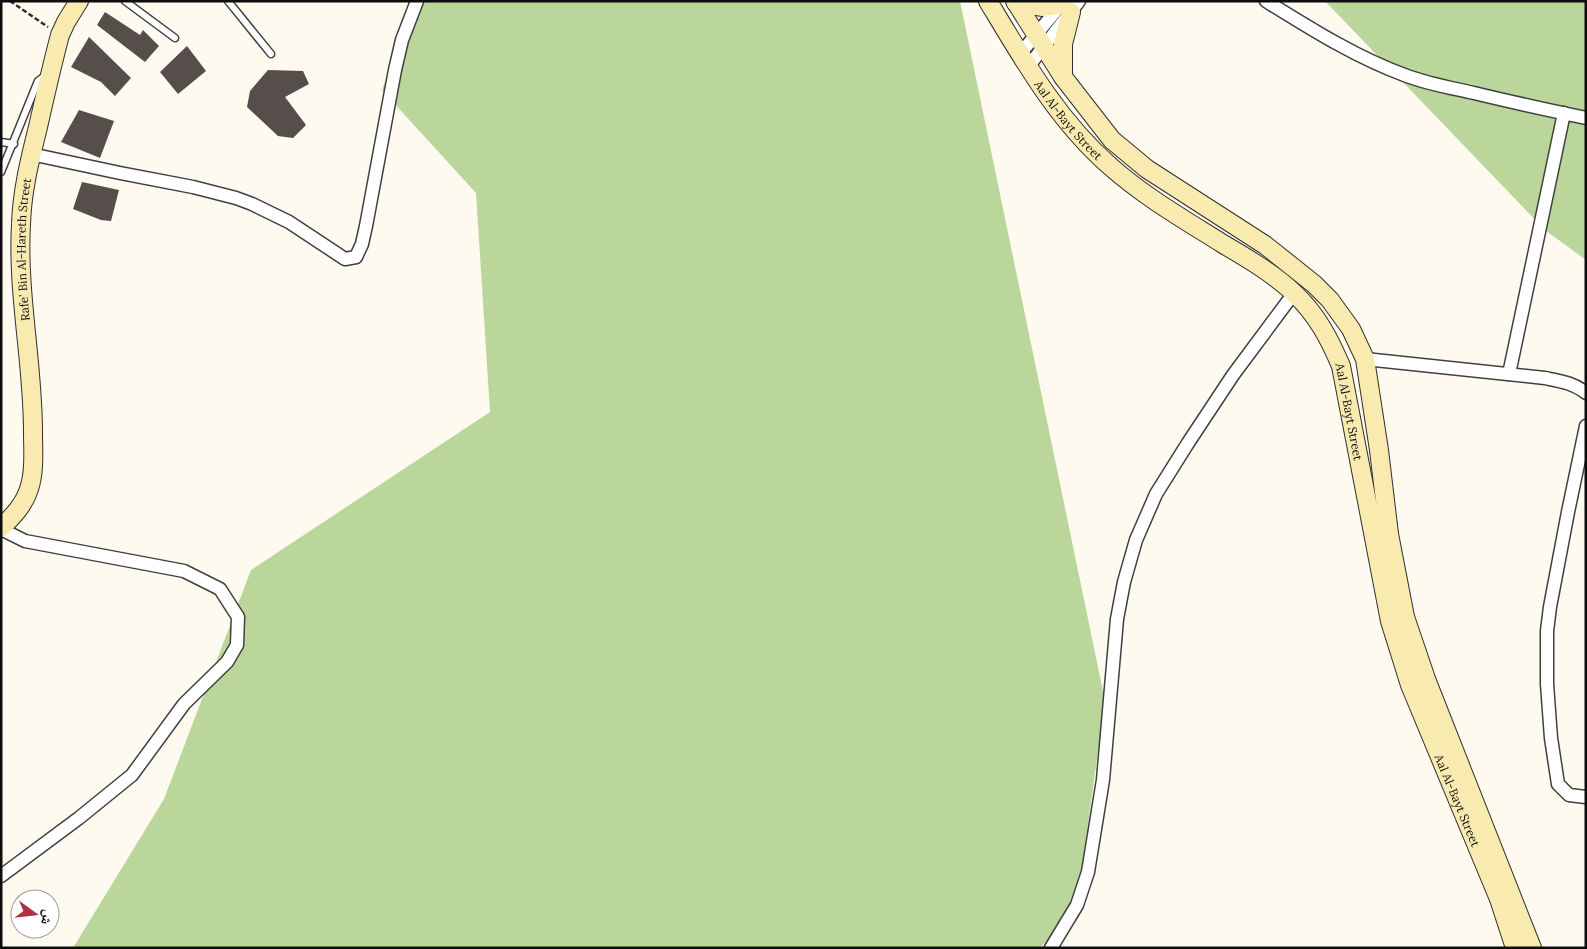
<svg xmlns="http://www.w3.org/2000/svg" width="1587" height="949" viewBox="0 0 1587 949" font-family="Lora,'Noto Naskh Arabic',serif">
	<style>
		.forest { fill: #bad69b }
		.building { fill: #554e4b }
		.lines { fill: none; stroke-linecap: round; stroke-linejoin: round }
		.lane-casing { stroke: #404040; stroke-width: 9 }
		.street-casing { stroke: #404040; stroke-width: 15 }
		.secondary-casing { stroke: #2f2f2f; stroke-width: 20 }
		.path { stroke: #2f2f2f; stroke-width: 2.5; stroke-dasharray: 5 2.5; stroke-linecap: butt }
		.lane { stroke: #fff; stroke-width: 6 }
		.street { stroke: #fff; stroke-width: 12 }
		.secondary { stroke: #f9ebaf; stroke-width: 18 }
		.labels { text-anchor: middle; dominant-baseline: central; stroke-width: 5; stroke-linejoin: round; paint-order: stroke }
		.street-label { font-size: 12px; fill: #0d0d0d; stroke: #fff }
	</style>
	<rect width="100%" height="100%" fill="#fefaef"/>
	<g class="forest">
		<polygon points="414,1 960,1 1105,701 1076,911 1040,948 73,948 164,799 251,570 490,412 476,193 382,90"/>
		<polygon points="1325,1 1586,1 1586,260 1545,230"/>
	</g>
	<g class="building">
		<polygon points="105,12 140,35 143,30 159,46 145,62 97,25"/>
		<polygon points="89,37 131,78 115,96 101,82 71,67"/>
		<polygon points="187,46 206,71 178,94 160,72"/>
		<polygon points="268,70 303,71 309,84 285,97 306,125 293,138 278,136 247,107 250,91"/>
		<polygon points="79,110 114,121 100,158 61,142"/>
		<polygon points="82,182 119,190 111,221 101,220 73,209"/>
	</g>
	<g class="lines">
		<g class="lane-casing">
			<g id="lane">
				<polyline points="125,1 175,38"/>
				<polyline points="228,1 271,54"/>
				<polyline points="1,142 14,144"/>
				<polyline points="1,172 38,81 46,75"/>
			</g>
		</g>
		<g class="street-casing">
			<g id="street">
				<path d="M1266,1C1311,29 1357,58 1407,76C1429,84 1452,88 1474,93C1511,102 1548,110 1586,118"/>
				<polyline points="1020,54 1064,1"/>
				<polyline points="1028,67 1079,1"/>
				<polyline points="31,154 120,173 193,187 236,198 252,204 289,222 345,259 356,257 362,244 366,226 395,70 402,40 417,1"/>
				<path d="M1365,359L1545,378C1560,381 1574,383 1586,393"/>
				<polyline points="1509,374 1564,113"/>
				<polyline points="1586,426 1568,512 1550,607 1547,631 1547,684 1551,738 1558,784 1569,795 1586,797"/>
				<polyline points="1,529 25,541 184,571 220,589 238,617 237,645 227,662 184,704 132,775 79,818 1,876"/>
				<polyline points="1051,948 1077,905 1088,872 1103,780 1117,619 1124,582 1136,540 1156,494 1188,443 1233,375 1294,293"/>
			</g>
		</g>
		<g class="secondary-casing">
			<g id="secondary">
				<path id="s1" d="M988,1C1024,61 1058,121 1111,167C1145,197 1185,220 1223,244C1247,258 1274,274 1295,294C1317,315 1329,338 1341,366L1390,621L1410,685L1499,899L1515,948"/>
				<polyline points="1015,1 1063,77 1112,140 1147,169 1265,245 1314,284 1330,300 1351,329 1365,359 1379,450 1389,534 1405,617 1426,679 1532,948"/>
				<polyline points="1016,3 1043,7 1062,4"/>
				<polyline points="1063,77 1063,44 1071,12"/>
				<path id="s2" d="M1,528C13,516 24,505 29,489C35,471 33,450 33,432C33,362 17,293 21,224C22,191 30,159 38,127C45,96 52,65 60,35L66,22L79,1"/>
			</g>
		</g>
		<polyline class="path" points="10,1 48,27"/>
		<use href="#lane" class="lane"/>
		<use href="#street" class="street"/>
		<use href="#secondary" class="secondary"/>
	</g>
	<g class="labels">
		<g class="street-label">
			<text stroke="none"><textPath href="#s1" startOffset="144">Aal Al-Bayt Street</textPath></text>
			<text stroke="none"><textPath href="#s2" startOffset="289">Rafe' Bin Al-Hareth Street</textPath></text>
			<text stroke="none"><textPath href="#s1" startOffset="564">Aal Al-Bayt Street</textPath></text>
			<text stroke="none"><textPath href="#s1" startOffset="969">Aal Al-Bayt Street</textPath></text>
		</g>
	</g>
	<rect width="1587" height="949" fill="none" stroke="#0d0d0d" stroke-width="5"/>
	<g transform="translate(35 914) rotate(105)"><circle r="24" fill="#ffffff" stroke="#9e9e9e"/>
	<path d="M0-4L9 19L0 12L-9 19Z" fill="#b42f40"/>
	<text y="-8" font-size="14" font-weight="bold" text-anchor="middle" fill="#0d0d0d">ش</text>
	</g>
</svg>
